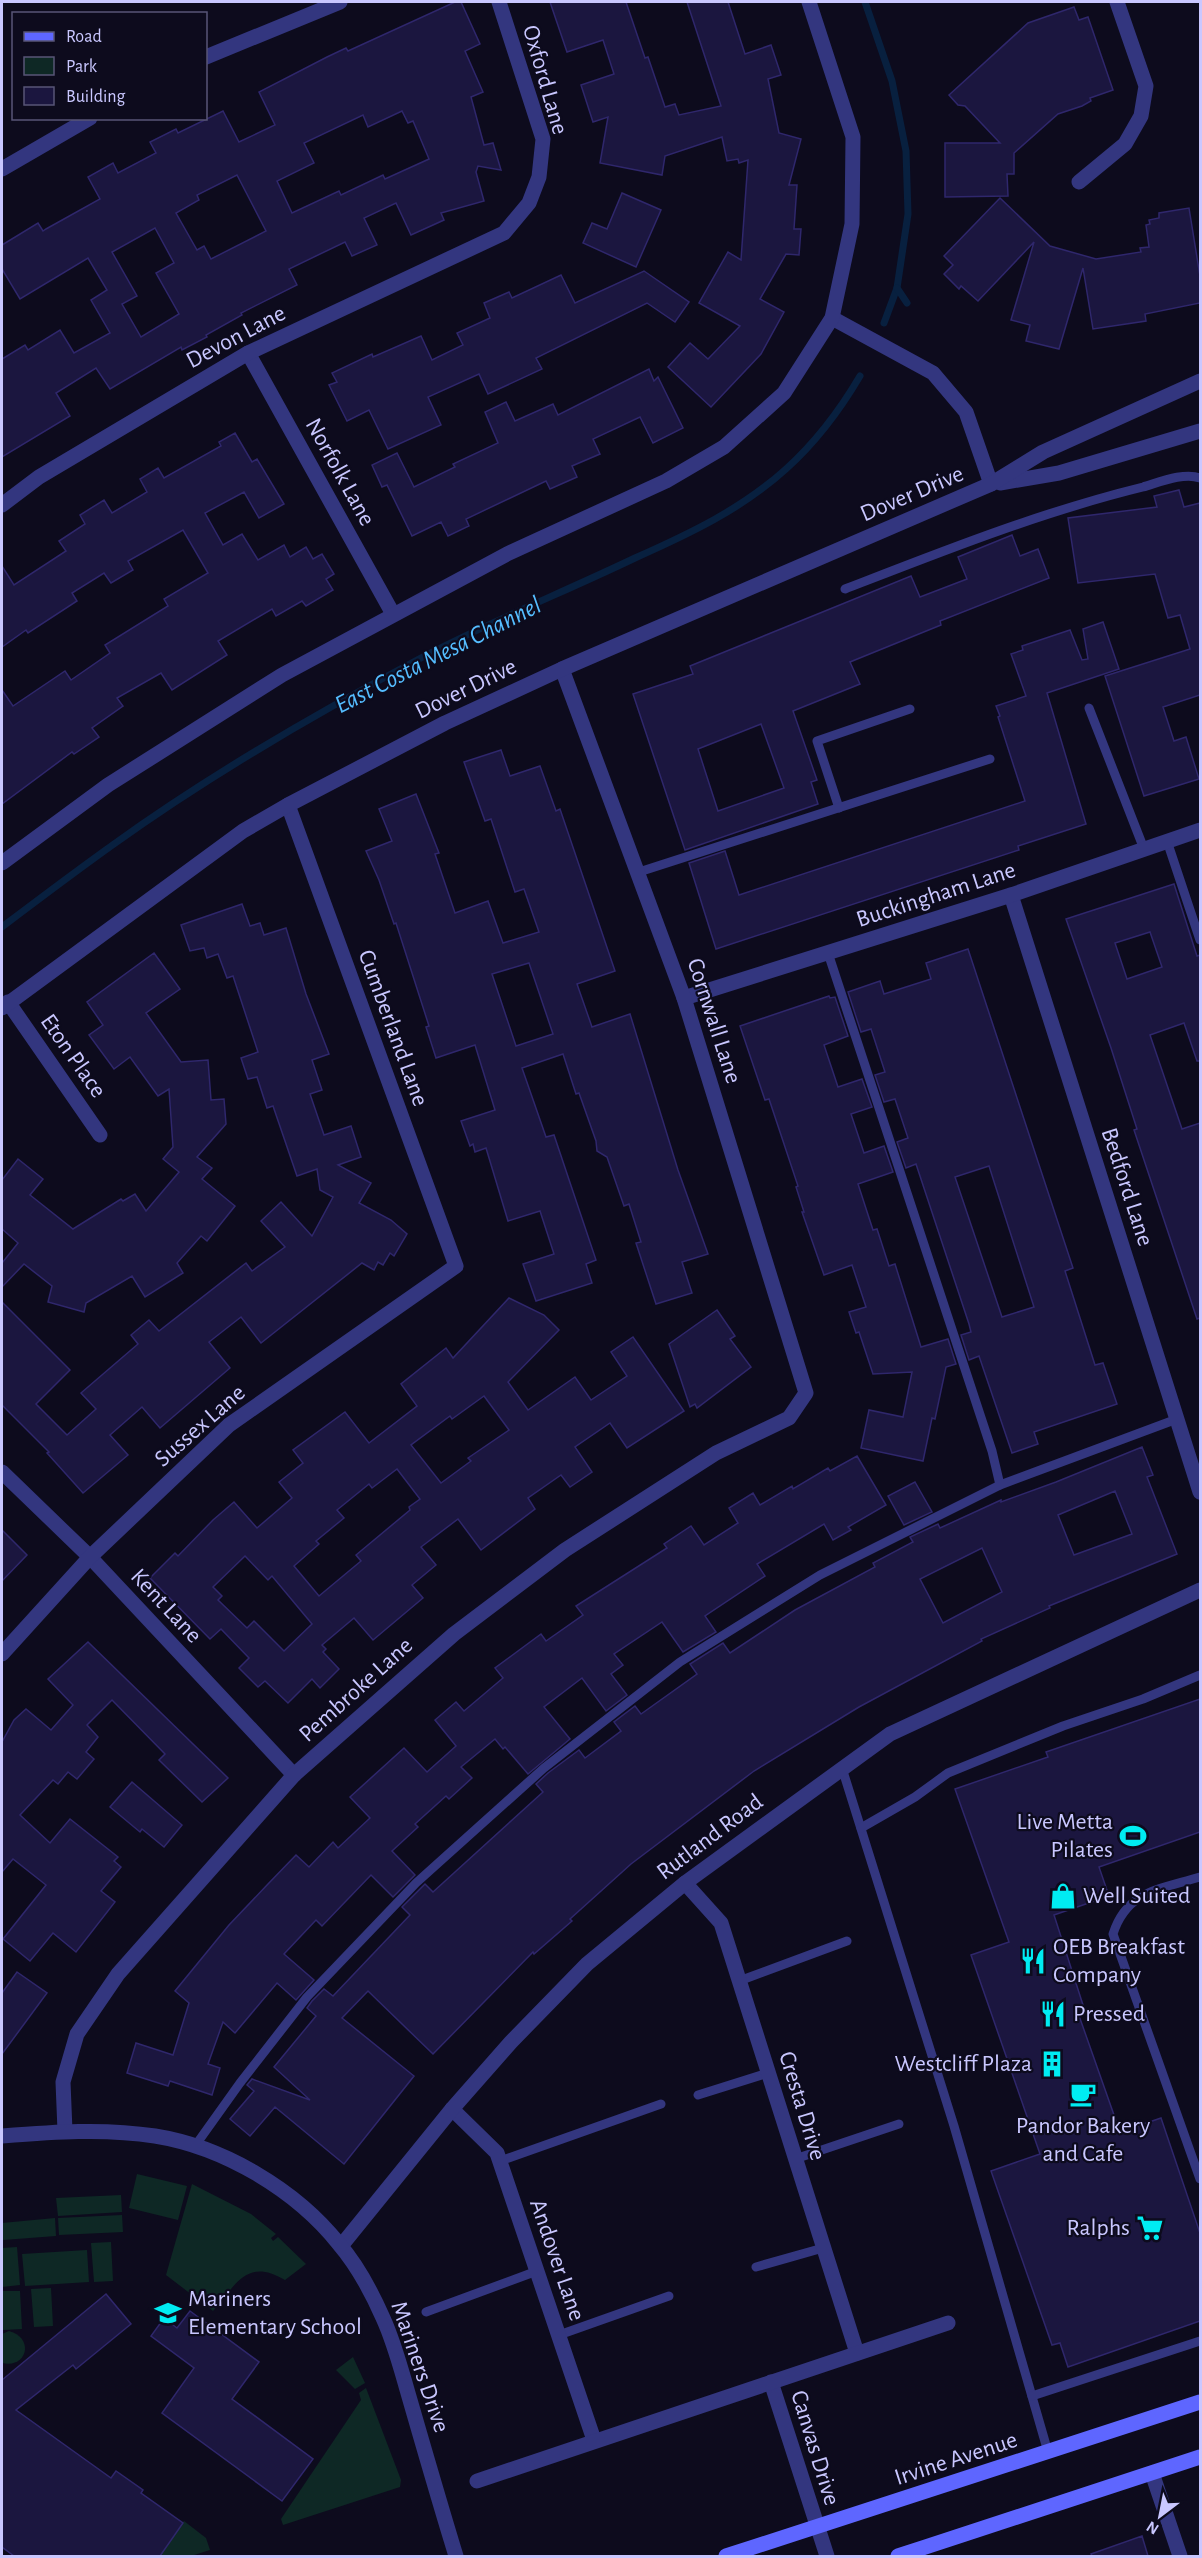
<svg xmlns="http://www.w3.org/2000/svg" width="1202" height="2558" viewBox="0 0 1202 2558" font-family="'Alegreya Sans',sans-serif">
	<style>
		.green { fill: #0e2825 }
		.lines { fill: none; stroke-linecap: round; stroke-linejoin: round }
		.stream { stroke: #08203f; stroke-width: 7 }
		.building { fill: #1b163f; stroke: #2f276c; stroke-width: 1.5; fill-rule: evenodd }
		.service { stroke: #33367f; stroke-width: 9 }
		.minor { stroke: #33367f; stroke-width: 15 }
		.tertiary { stroke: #33367f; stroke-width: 15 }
		.secondary { stroke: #5e66ff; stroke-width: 15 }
		.labels { text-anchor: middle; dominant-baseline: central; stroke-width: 4.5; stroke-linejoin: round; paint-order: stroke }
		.street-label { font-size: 24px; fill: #c9c7ff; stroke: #0d0b1d }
		.poi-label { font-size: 24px; fill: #c9c7ff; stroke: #0d0b1d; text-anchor: start }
		.water-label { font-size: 26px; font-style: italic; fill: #55bdff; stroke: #0d0b1d }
	</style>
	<rect width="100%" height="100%" fill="#0d0b1d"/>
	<g class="green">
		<polygon points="137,2174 187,2186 178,2220 129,2208"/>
		<path d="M192,2184L251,2214L276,2234L271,2238L273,2241L278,2237L306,2264L285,2280C246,2257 236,2285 213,2311L166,2275Z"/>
		<polygon points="121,2195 122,2212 58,2216 56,2198"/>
		<polygon points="122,2215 123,2232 59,2235 58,2218"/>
		<polygon points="55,2218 56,2236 3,2240 2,2223"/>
		<polygon points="111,2242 113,2281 94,2282 91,2243"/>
		<polygon points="17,2247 20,2285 2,2287 2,2248"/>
		<polygon points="87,2250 89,2282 25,2286 22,2254"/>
		<polygon points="51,2288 53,2326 34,2327 31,2289"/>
		<polygon points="2,2291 20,2291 22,2329 3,2330"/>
		<path d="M9,2331C35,2338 27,2369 2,2363V2334Z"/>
		<polygon points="353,2357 365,2383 355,2389 336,2370"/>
		<polygon points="366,2388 401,2480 400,2487 283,2525 281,2519 361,2400 359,2393"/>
		<polygon points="184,2521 206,2538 210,2550 191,2556 158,2556"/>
	</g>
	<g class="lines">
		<g class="stream">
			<polyline points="865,2 892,81 906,151 908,214 897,288 884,323"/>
			<polyline points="897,288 907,303"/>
			<path d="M2,927C39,899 76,871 114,844C210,775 315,714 419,659C489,622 564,592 635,558C689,534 742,509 786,469C816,442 840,410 860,376"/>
		</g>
	</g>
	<g class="building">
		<path d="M455,2H461L480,44L465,51L483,92L471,97L484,145L493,143L501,170L478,166L476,172L484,201L441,213L444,220L411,235L396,203L364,218L377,245L352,256L345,242L289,269L297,285L241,313L242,315L206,335L207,337L182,350L181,347L110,389L96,368L56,393L70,416L2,457V359L25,345L28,350L60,330L74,353L110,333L91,300L107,290L88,258L20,299L2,269V245L38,223L43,231L46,229L100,199L88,177L113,163L118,173L156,153L150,142L176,129L178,133L223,111L239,142L275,125L259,92L327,57L346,48L348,51ZM402,111L408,123L413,121L429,159L385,179L383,175L341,195L339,191L292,213L277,181L314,163L304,143L363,115L368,127ZM237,175L266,231L211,259L204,246L197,250L176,213L199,200L197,195ZM155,228L174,263L156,273L179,314L141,337L122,304L137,296L112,252Z"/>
		<polygon points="550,2 626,2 645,58 648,57 665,107 675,104 679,115 721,106 687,2 728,2 745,54 771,45 781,75 768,79 779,133 801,139 789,185 797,185 794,229 801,229 799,255 786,254 760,299 784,312 761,354 711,407 668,367 690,343 708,359 740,326 699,303 728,252 741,260 748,160 739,163 738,159 727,161 722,137 665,156 662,175 600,163 608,117 593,122 581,85 614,74 603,40 567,52"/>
		<polygon points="1074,7 1079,20 1088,17 1113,90 1090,98 1091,101 1082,106 1058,114 1014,153 1014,174 1007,174 1008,196 945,197 945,143 1000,143 965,106 958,105 949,95 1028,23"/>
		<polygon points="622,193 661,210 636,267 583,243 592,223 607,229"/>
		<polygon points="1000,198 1050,246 1096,259 1141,252 1140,248 1149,247 1146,225 1150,224 1149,220 1159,218 1159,213 1189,208 1200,276 1200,303 1145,314 1146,321 1093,329 1083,268 1059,349 1026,341 1030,325 1011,320 1034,242 978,301 961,286 959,289 944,274 953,265 944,256"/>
		<polygon points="644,271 689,302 675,322 647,303 536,358 542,369 488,394 479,374 428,397 441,425 388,449 369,410 347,421 329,385 337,382 332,373 372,354 373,357 421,336 432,360 463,345 457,333 490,318 484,303 509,292 512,298 561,275 575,303"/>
		<polygon points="649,369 654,381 658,377 683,428 653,443 640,417 593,439 600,454 572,466 577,477 550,489 546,481 466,519 469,526 448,536 441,522 412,536 387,485 382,487 372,465 397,453 414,487 455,467 453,464 498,443 485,412 506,402 515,421 553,404 558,415"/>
		<polygon points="235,433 252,462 257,459 284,504 259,518 244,492 205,513 223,545 242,534 258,560 284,545 290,557 306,547 313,559 322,554 334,574 326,579 333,590 306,606 302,601 276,616 272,609 218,641 227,655 172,690 161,673 117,698 123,706 92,728 99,737 74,754 72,752 2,804 2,690 13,706 65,671 71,680 110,653 105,645 168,606 164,599 208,573 183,530 128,561 133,570 111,583 104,573 72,593 77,601 28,633 26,630 2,647 2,566 14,585 66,551 59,541 85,524 80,515 104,500 112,513 147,492 140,479 158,468 164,478 221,446 219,442"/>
		<polygon points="1179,490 1184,507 1200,503 1200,695 1163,707 1174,741 1186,737 1199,779 1144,796 1105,676 1190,649 1180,615 1168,618 1155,574 1078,583 1068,518 1157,507 1154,496"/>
		<path d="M1012,535L1020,556L1038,549L1049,578L940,621L941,625L850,662L860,684L793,711L817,780L811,782L818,804L685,850L633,694L693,674L690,666L911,576L920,597L967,579L958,557ZM761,724L784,788L718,811L698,749Z"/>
		<polygon points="1103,622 1119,669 1047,693 1086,824 1018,846 1019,850 716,949 689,863 725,851 739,895 1025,801 998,717 1000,716 996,706 1026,696 1011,654 1023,650 1022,646 1070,630 1082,660 1088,659 1083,629"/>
		<path d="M501,750L510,776L540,766L556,811L560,809L615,971L577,984L592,1027L630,1014L678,1170L708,1254L682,1262L692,1293L656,1304L636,1243L641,1242L629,1204L624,1206L607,1157L597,1151L596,1141L579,1093L576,1094L563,1054L522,1068L546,1137L554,1135L596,1260L586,1264L592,1283L536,1301L523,1264L554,1254L540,1211L508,1221L486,1148L475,1152L473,1144L470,1146L461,1121L495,1110L475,1045L436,1058L426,1027L429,1026L396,923L394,924L379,880L366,851L392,841L379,809L416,794L439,853L435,854L455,913L488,901L503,943L539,932L524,889L515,892L491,819L485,821L464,762ZM529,963L553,1034L516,1046L492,974Z"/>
		<path d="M1174,884L1197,956L1200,955V1061H1197L1184,1023L1150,1035L1182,1129L1200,1123V1318L1197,1319L1134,1130L1137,1129L1111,1048L1066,919ZM1150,932L1162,967L1127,979L1115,943Z"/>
		<polygon points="242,904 250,926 260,923 264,935 286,928 306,994 329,1054 312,1060 322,1090 310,1094 324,1135 351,1126 361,1157 338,1165 371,1183 359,1203 391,1220 407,1234 394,1256 390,1253 383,1265 378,1262 374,1270 362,1263 261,1343 241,1317 209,1342 230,1368 160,1428 142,1407 110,1435 128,1455 83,1493 47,1453 49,1452 2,1405 2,1302 70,1370 36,1404 67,1435 96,1409 81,1393 138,1344 131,1335 149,1320 159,1331 246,1263 252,1271 285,1247 261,1221 281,1202 312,1236 333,1197 320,1190 317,1169 297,1176 273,1106 267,1108 257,1077 248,1079 241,1058 258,1052 233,976 227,978 218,954 207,958 204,948 190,951 181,925"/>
		<path d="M968,949L1073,1268L1065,1271L1095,1365L1103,1363L1117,1404L1034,1432L1038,1444L1012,1453L979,1356L969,1360L961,1335L971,1332L969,1324L916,1164L906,1168L897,1142L908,1138L895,1099L884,1102L875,1075L885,1072L871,1029L861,1032L848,992L880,981L884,994L931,979L926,963ZM989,1166L1034,1307L1002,1317L955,1177Z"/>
		<polygon points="154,953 180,989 146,1013 181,1062 208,1060 211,1100 224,1099 226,1124 197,1157 212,1168 202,1179 235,1206 207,1241 201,1236 177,1263 183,1273 145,1297 132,1276 86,1303 84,1312 48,1302 52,1286 24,1264 2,1287 2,1263 18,1243 2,1229 2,1180 18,1159 43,1179 30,1195 73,1229 121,1199 123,1201 135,1194 146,1211 179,1172 163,1159 173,1147 169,1089 158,1096 130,1057 114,1069 89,1035 103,1025 87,1002"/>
		<polygon points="829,996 830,998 835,997 848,1036 824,1045 838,1087 862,1079 872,1107 851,1114 864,1153 884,1146 893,1172 858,1184 873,1230 877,1229 889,1266 895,1264 921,1347 948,1339 956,1364 946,1367 935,1419 932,1418 923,1461 861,1448 869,1410 903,1417 912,1372 873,1374 859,1332 856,1333 849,1312 866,1307 852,1265 824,1275 802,1212 804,1212 796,1187 798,1186 769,1099 765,1100 740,1026"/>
		<path d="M509,1298L544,1315L559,1330L508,1382L528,1410L575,1377L591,1400L627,1376L611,1352L633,1337L684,1411L627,1448L610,1423L575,1447L592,1472L570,1487L561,1475L528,1498L535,1509L481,1550L458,1519L421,1547L436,1565L412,1585L423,1598L373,1640L354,1618L322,1645L326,1649L323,1652L339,1669L320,1688L312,1679L288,1703L265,1681L258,1687L239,1668L249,1658L221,1629L210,1639L150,1578L175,1553L178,1556L213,1520L234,1502L257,1528L292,1498L279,1482L303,1463L293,1450L345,1412L369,1443L417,1406L401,1384L446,1348L453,1358ZM484,1396L509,1430L468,1458L471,1461L441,1483L411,1445L450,1416L452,1419ZM397,1469L420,1499L409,1507L410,1510L356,1555L361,1561L319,1596L294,1566L319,1544L316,1541L344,1518L337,1510L369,1484L372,1488ZM245,1556L268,1580L272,1576L312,1624L284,1651L254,1621L247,1628L218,1600L222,1596L213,1587Z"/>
		<polygon points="717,1310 735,1336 730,1339 751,1367 697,1408 695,1404 690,1407 669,1344"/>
		<path d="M1142,1447L1153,1475L1147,1477L1177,1554L1049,1606L1050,1608L981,1639L982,1641L859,1707L754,1771L631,1864L570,1919L572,1921L534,1954L533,1952L433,2054L368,1991L342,2018L414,2076L344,2164L275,2107L250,2136L230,2119L254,2091L247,2085L252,2079L310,2100L274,2067L316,2016L307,2008L312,2001L324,1989L333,1996L410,1915L402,1907L425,1884L433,1892L543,1792L536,1784L548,1773L579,1750L585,1758L621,1731L614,1722L635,1706L641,1714L697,1674L690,1664L723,1643L730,1653L795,1610L875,1567L873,1563L913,1542L910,1537L938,1524L940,1528L1001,1500V1502L1056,1482ZM1115,1491L1132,1534L1074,1555L1058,1515ZM982,1548L1002,1592L943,1623L920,1579Z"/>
		<polygon points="857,1456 886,1505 848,1527 851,1530 833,1540 824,1524 757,1564 765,1576 705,1616 716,1632 683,1652 662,1622 614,1654 623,1665 611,1674 627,1695 606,1711 582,1678 544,1707 570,1739 528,1774 505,1747 503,1749 495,1739 461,1767 472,1778 449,1799 446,1796 415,1824 418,1827 392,1851 415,1875 393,1897 371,1875 322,1926 316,1920 284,1954 314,1980 296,2000 277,1983 235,2033 223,2022 208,2064 220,2068 212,2095 170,2081 168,2086 127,2073 136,2043 173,2055 189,2003 175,1991 229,1925 268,1884 296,1855 309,1867 333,1842 338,1848 370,1818 350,1797 404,1748 427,1772 456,1746 435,1720 456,1702 464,1711 503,1678 495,1668 541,1634 546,1641 583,1615 576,1606 667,1548 664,1544 691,1526 704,1545 738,1523 729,1508 753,1493 760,1505 792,1486 793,1489 828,1468 830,1471"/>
		<polygon points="915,1482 932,1512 904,1525 888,1496"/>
		<polygon points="2,1530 27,1555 2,1581"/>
		<polygon points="88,1642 228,1778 202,1802 159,1760 165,1754 112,1700 87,1725 98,1737 86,1752 94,1759 77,1779 68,1772 58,1784 53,1780 20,1815 50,1843 70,1819 118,1857 114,1861 121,1867 101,1891 115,1902 76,1952 53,1933 30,1961 3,1939 46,1885 13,1859 2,1872 2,1742 14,1720 26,1709 51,1730 73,1705 48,1679"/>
		<polygon points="1200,1699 1200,1832 1099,1867 1109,1896 1054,1915 1084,2008 1077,2010 1120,2132 1161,2118 1200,2233 1200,2321 1068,2367 1060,2343 1052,2345 991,2171 1040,2154 971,1955 1009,1942 955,1789 1048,1757 1046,1752"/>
		<polygon points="132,1782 182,1825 164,1847 142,1829 140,1832 110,1807"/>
		<polygon points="17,1972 47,1993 2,2054 2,1993"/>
		<polygon points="106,2294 131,2324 76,2369 73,2365 16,2410 111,2478 116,2471 143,2490 141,2493 183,2523 160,2556 14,2556 2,2547 2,2380"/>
		<polygon points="190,2311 259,2362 232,2399 313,2459 282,2501 162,2413 194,2368 151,2336 164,2318 177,2328"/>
		<polygon points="1142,2536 1148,2556 1092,2556 1091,2554"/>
	</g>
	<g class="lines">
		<g class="service">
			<path d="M845,589C943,551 1041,512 1143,487C1160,482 1184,472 1200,478"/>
			<polyline points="1089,708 1144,849"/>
			<polyline points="839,808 817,741 910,709"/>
			<polyline points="1167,841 1200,940"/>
			<polyline points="639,872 990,759"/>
			<polyline points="828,953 992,1451 1000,1485"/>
			<polyline points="842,1768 954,2126 1048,2452"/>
			<polyline points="861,1828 915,1797 948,1773 1063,1726 1143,1699 1200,1675"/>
			<path d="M1200,1877C1161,1889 1127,1890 1113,1934L1200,2179"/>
			<polyline points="739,1981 847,1941"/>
			<polyline points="698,2095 768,2073"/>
			<polyline points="195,2146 240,2083 307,1997 416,1883 544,1768 680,1662 820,1575 1000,1485 1177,1419"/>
			<polyline points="795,2159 899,2124"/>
			<polyline points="500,2161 661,2104"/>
			<polyline points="756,2267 823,2248"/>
			<polyline points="426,2312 537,2271"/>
			<polyline points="559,2335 669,2296"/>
			<polyline points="1032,2396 1200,2341"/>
		</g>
		<g class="minor">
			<polyline points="206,57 340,2"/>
			<polyline points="2,169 90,118"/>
			<polyline points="1079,182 1125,144 1141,116 1146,86 1117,2"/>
			<polyline points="832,318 933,373 966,412 991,484"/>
			<polyline points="248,353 393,614"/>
			<polyline points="2,505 39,477 248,353 504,233 529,203 539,177 543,139 499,2"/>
			<polyline points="2,863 108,785 282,675 507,554 666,481 724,447 784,393 832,318 852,224 853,137 809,2"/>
			<polyline points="1011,895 1200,1492"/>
			<polyline points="684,998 1011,895 1200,830"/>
			<polyline points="8,1002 100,1135"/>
			<polyline points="2,1472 90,1557 294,1775"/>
			<polyline points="2,1654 90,1557 229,1425 456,1266 288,805"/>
			<polyline points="685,1883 721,1923 857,2353"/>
			<polyline points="452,2109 497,2153 594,2440"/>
			<polyline points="65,2131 63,2082 77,2034 118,1974 294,1775 454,1634 565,1550 716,1453 789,1418 806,1393 684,998 562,669"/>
			<polyline points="341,2246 452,2109 511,2042 587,1964 685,1883 890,1734 1200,1590"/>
			<polyline points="771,2382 827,2556"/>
			<polyline points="1152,2473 1180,2556"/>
			<polyline points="477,2481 948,2323"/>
		</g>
		<g class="tertiary">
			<polyline points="1000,483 1059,473 1200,431"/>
			<polyline points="2,1008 243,831 288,805 445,723 562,669 991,484 1043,452 1200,381"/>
			<path d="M2,2136C53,2132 104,2128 155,2136C224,2147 296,2190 339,2244C357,2265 372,2293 383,2318C395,2344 402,2373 410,2400C425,2452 440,2504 456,2556"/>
		</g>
		<g class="secondary">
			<polyline points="726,2556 1200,2402"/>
			<polyline points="898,2556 1200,2457"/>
		</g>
	</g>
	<defs>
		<g id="stadium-bare" transform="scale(2.07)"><path d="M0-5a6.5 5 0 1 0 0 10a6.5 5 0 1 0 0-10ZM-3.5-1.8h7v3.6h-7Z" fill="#00ecf2" stroke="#0d0b1d" stroke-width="2.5" paint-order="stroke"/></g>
		<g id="shop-bare" transform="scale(2.07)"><path d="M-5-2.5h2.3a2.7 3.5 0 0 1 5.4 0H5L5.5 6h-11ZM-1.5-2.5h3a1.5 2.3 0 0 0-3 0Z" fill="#00ecf2" stroke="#0d0b1d" stroke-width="2.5" paint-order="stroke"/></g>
		<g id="restaurant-bare" transform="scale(2.07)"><path d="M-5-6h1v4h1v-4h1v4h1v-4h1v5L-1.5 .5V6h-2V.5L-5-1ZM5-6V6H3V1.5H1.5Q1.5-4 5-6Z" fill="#00ecf2" stroke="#0d0b1d" stroke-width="2.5" paint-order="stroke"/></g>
		<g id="building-bare" transform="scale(2.07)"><path d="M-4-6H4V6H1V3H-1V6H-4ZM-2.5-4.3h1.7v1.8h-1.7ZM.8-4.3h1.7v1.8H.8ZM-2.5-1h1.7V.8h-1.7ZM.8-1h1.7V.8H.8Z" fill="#00ecf2" stroke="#0d0b1d" stroke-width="2.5" paint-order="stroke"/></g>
		<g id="cafe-bare" transform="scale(2.07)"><path d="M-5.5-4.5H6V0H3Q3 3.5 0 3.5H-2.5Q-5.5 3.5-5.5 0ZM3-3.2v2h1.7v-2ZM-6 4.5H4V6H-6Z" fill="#00ecf2" stroke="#0d0b1d" stroke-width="2.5" paint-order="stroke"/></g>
		<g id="supermarket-bare" transform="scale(2.07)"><path d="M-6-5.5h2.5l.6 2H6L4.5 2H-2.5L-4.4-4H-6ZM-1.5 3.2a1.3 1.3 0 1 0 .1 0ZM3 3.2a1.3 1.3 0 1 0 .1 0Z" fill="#00ecf2" stroke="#0d0b1d" stroke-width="2.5" paint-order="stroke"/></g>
		<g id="school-bare" transform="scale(2.07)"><path d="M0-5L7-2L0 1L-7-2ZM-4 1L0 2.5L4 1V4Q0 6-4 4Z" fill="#00ecf2" stroke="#0d0b1d" stroke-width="2.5" paint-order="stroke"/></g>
	</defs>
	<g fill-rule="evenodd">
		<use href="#stadium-bare" x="1133" y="1836"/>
		<use href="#shop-bare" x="1063" y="1896"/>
		<use href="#restaurant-bare" x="1033" y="1961"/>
		<use href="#restaurant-bare" x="1053" y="2014"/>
		<use href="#building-bare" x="1052" y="2064"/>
		<use href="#cafe-bare" x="1083" y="2094"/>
		<use href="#supermarket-bare" x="1150" y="2228"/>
		<use href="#school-bare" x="168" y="2313"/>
	</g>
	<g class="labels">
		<g class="street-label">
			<text transform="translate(545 80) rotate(74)">Oxford Lane</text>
			<text transform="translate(236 337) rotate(-28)">Devon Lane</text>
			<text transform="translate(340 472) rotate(61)">Norfolk Lane</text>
			<text transform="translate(912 494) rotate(-23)">Dover Drive</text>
			<text transform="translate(466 689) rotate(-26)">Dover Drive</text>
			<text transform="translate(936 895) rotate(-18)">Buckingham Lane</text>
			<text transform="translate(714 1021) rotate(72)">Cornwall Lane</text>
			<text transform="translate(393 1028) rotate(70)">Cumberland Lane</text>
			<text transform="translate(73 1056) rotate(55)">Eton Place</text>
			<text transform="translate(1127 1187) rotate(72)">Bedford Lane</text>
			<text transform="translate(200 1426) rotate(-41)">Sussex Lane</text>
			<text transform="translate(166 1606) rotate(47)">Kent Lane</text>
			<text transform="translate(356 1690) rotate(-42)">Pembroke Lane</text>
			<text transform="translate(710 1837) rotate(-37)">Rutland Road</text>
			<text transform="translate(802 2106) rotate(73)">Cresta Drive</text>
			<text transform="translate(557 2260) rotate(71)">Andover Lane</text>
			<text transform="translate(420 2367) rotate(71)">Mariners Drive</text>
			<text transform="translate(815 2448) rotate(73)">Canvas Drive</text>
			<text transform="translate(956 2459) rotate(-18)">Irvine Avenue</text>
		</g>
		<g class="poi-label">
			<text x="1113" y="1822" text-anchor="end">Live Metta<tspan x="1113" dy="28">Pilates</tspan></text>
			<text x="1083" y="1896">Well Suited</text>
			<text x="1053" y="1947">OEB Breakfast<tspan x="1053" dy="28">Company</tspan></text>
			<text x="1073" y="2014">Pressed</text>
			<text x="1032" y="2064" text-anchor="end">Westcliff Plaza</text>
			<text x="1083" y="2126" text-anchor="middle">Pandor Bakery<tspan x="1083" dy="28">and Cafe</tspan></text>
			<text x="1130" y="2228" text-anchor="end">Ralphs</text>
			<text x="188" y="2299">Mariners<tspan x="188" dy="28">Elementary School</tspan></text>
		</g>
		<g class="water-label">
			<text transform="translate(438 655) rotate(-27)">East Costa Mesa Channel</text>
		</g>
	</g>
	<rect width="1202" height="2558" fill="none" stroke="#c9c7ff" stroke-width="6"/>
	<rect x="12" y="12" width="195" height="108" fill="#0d0b1d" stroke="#585677" stroke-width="1.5"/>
	<rect x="24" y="32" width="30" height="9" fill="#5e66ff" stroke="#585677" stroke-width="1.5"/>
	<text x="66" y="42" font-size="18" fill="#c9c7ff">Road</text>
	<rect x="24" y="57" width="30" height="18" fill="#0e2825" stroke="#585677" stroke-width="1.5"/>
	<text x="66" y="72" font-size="18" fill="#c9c7ff">Park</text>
	<rect x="24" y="87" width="30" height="18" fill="#1b163f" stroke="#585677" stroke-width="1.5"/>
	<text x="66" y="102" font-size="18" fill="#c9c7ff">Building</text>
	<g transform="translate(1160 2516) rotate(212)" stroke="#0d0b1d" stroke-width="4.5" paint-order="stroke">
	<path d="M0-4.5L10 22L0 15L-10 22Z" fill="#c9c7ff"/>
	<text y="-9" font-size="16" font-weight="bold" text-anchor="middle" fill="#c9c7ff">N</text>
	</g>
</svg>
